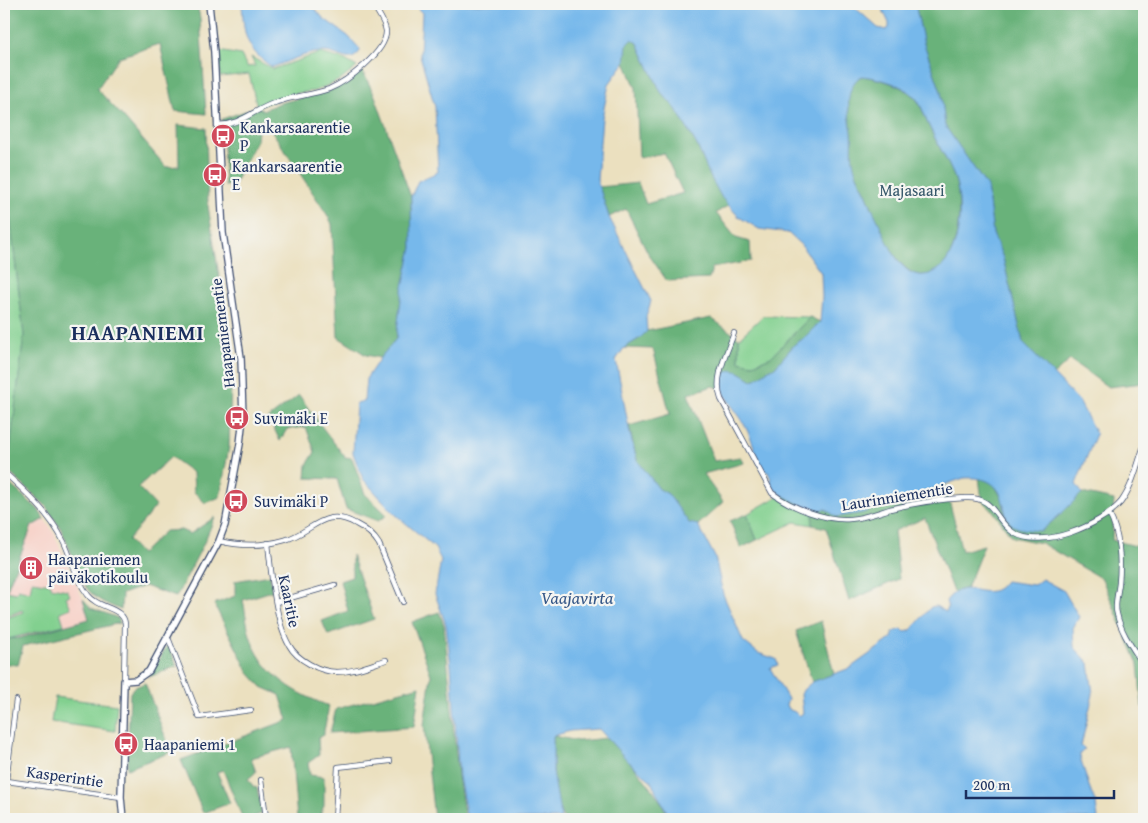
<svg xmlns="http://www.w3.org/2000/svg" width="1148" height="823" viewBox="0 0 1148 823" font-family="'Gentium Book Plus',serif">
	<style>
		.built { fill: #f7d1c8 }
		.green { fill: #82d08f; stroke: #4e8076 }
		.forest { fill: #69b27a; stroke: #42706c }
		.water { fill: #76b8eb; stroke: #4874a4; fill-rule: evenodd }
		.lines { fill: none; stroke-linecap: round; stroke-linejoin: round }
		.street-casing { stroke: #3a4a6d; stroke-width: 6 }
		.secondary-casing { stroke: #3a4a6d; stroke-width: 8 }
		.street { stroke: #fff; stroke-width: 4.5 }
		.secondary { stroke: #fff; stroke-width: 5.5 }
		.labels { text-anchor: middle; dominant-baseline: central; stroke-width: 4.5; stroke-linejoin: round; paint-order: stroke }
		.poi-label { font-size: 16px; fill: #1b2f5e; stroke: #f6f6f2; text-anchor: start }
		.park-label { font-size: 16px; fill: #35576a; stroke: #f6f6f2 }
		.street-label { font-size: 16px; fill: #1b2f5e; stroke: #f6f6f2 }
		.water-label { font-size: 18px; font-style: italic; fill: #365888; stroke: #f6f6f2 }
		.district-label { font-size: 21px; font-weight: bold; letter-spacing: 1px; fill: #1b2f5e; stroke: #f6f6f2 }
	</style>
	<rect width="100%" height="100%" fill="#f6f6f2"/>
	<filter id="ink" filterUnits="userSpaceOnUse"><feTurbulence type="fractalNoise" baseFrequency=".02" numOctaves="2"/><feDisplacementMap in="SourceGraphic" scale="10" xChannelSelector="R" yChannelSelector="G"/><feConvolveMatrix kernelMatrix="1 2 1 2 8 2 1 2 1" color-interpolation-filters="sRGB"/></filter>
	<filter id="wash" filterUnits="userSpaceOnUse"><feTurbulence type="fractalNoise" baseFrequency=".0096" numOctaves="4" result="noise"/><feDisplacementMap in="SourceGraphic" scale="20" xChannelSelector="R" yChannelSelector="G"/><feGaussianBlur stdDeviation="1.12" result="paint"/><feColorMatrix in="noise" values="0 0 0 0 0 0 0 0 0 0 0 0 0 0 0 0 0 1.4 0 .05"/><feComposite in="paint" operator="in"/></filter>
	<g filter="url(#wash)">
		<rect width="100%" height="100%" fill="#ebe0bf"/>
		<polygon class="built" points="44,519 53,531 83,599 89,619 20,638 8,639 4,632 5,591 32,526"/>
		<g class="green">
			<polygon points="219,51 241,55 247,67 255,66 251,57 273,69 320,53 345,60 357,67 342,79 315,91 298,93 257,107 249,74 220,77"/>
			<polygon points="4,167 24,335 9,458 10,473 4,506"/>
			<polygon points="763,316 810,317 771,357 753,364 739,362 739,338"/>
			<polygon points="780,495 814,509 812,525 795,522 757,540 747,514"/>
			<polygon points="32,581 51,584 51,587 67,590 70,595 66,597 71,608 60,612 64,625 8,639 4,632 4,619 23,612 22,610 10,615 4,612 4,600 6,591 16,593 18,589 30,592"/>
			<polygon points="55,697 117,705 115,731 51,722"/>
		</g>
		<g class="forest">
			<path d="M4,4H197L200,18L206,114L175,111L160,44L119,57L97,89L125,119L166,167L179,166L178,125L206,128L208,206L222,295L231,385L229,447L220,497L205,503L194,492L193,473L171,457L138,487L156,506L128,540L141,554L165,531L181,530L190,534L215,517L203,545L176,597L144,586L122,594L121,610C107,604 95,600 86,587L61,529L45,505L10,473L9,458L24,335L4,167Z"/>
			<polygon points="915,4 1144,4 1144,383 1108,387 1070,360 1053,375 1023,343 1003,258 993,234 987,187 945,126 941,92 924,44"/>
			<polygon points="632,39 638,43 661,92 676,109 697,145 710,176 722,198 729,205 716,213 736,238 750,242 751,261 712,268 709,279 667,281 649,255 626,209 609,217 599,187 638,183 646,204 683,193 664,153 639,158 636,88 625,62 627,44"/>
			<polygon points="362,70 375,96 411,197 412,248 402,291 396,339 380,358 366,355 338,337 332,224 328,216 266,122 262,119 259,120 257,140 234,184 225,186 222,119 257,107 263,110 280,103 329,91"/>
			<path d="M863,76C879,79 900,84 912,95C921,102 923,114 928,124C936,143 948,160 955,179C963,204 961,269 926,275C896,280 876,217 867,195C863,186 857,177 854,168C851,157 853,145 852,134C850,119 841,80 863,76Z"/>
			<polygon points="810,317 820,322 803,339 795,344 774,368 768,370 756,379 752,380 739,372 722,379 722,389 713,386 688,394 714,461 741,457 744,463 703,474 723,502 698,525 689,524 668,494 659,489 637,460 629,426 670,414 653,349 624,348 640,338 647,331 711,318 739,338 739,361 753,364 771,357"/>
			<polygon points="299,395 319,423 345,457 352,458 365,494 387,515 378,521 346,509 337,479 306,478 307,465 315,452 306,427 287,429 280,441 269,418"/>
			<polygon points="979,477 994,484 1003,500 1005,517 1041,531 1063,512 1082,493 1114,500 1112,540 1144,548 1144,707 1142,707 1138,664 1102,579 1041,543 1012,537 993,511 982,501"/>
			<polygon points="7,482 38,509 44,519 32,526 4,597 4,506"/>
			<polygon points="945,484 962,551 984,545 967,588 953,592 925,518 894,531 899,579 849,601 826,528 812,525 814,509 821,510 825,509 837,517 862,513"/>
			<polygon points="747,514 757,540 741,548 730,521"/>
			<polygon points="352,555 374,619 328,635 322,621 348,611 340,581 352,577"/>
			<path d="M270,575L272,591L243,600C246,613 247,629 252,641C265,676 297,694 329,706L324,731V735L318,738L319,755L308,763L310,775L324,777V805L319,819H297L291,747L251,758L256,772L248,779L253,786L257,788L262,813L250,819H243L223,770L217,772L230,803L203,813L181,760L288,720L280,695L262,687L249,673L214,604L235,596V581Z"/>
			<polygon points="83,599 91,608 118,618 120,623 23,646 18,665 4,664 4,632 8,639 20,638 89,619"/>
			<polygon points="439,612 444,625 458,776 465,819 434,819 424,725 431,675 412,622"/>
			<polygon points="821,621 834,674 812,682 796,631"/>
			<polygon points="168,644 177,666 149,677"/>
			<polygon points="145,683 171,752 127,769 130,693 133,688"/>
			<polygon points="420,686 414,727 330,733 336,709"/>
			<path d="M553,736L578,741L607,738C624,756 664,796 668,819H564C552,800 553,759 553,736Z"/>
		</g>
		<g class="water">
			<path d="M242,4H311L323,18L348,36L360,49V51C350,66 340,53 325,52C308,51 288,62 272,67C245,48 244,36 242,4Z"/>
			<path d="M417,4H851L878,28L886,30L889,28V23L880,4H915L924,44L941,92L945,126L987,187L993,234L1003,258L1023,343L1079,401L1096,434L1076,484L1082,493L1063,512L1041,531C1032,530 1022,530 1014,526C1004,520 1006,511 1003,502C998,481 983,477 964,478L862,513L836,517L826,509C812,514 782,496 771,487V479L768,472L764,471L762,466L759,465C756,450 750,435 743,422C737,410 713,388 724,374C732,365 744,375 752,380L756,379L768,370L774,368L795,344L803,339L820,322L822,297L821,273L801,245L788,233L759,229L739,217L722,198L710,176L697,145L676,109L661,92L638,43L632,39L627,44L625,62L609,84L602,118L597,180L609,217L651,301L646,317L647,331L640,338L624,348L616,360L630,434L637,460L659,489L668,494L689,523L698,525L715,557L723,594L743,641L758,653L776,659L778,665L770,668L788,699L786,705L788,709L795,712L799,716L803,713L801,694L803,690L812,682L850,668L892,638L893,632L902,629L905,632L911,630L931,607L936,606L946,612L948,608L946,601C967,573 987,607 1005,581L1034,585L1042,579L1064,591L1079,617L1073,628L1074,647L1089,663L1093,694L1081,746L1085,749L1080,754V757L1089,786L1096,804L1098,819H668L667,812L650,780L628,761L599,729L570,731L553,736V772L561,819H467L459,777L451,666L446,625L435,594L441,560L435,548L395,514L363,479L353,453L356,403L364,401L366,379L380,358L396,339L402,291L412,248L411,197L418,181L438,172L435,107L420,55L422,13L418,9ZM861,76C876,77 902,84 913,95C922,103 924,116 929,126C937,143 947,159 954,176C964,201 962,261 932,273C905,284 892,251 883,232C878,220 872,210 868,198C864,187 856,177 854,166C851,155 853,144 852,132C849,115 843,88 861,76Z"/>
		</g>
	</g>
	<g filter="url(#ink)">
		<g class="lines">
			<g class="street-casing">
				<g id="street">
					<path d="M217,125C242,125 254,109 277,102C294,96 312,95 329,89C346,82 387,52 386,31C385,22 377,12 373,4"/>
					<path d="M734,333C727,353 713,378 721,399L772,493C792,508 826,521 850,519C864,518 877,513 890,509C915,503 940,499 965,498C996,496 993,520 1014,533C1042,550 1102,525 1121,502C1133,486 1137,464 1144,446"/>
					<path d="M4,472C27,493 50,514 64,542C72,559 76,580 88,595C98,609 124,607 125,624L124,681"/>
					<path d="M1109,514C1120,533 1121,562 1119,583C1118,593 1114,605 1117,614C1121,633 1134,650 1144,666"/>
					<path d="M219,541C240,546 264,546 285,540C313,532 324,506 356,524C366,529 373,534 379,544L403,602"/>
					<path d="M268,543C271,571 275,621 289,645C297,660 320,672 337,672C354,672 370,665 386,660"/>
					<polyline points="276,602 335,585"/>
					<polyline points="166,638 169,640 199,717 251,710"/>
					<polyline points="261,780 266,817 262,819"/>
					<polyline points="6,781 121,797"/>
					<polyline points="4,782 6,781 16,700"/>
					<polyline points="335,819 338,767 390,761"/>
				</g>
			</g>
			<g class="secondary-casing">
				<polyline id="secondary" points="123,819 121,797 124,681 136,680 149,671 219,541 225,525 240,444 243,417 241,358 223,233 214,52 209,4"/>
			</g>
			<use href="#street" class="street"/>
			<use href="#secondary" class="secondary"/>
		</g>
	</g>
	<defs>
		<g id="bus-disc" transform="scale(1.25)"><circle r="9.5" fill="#d1495b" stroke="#f6f6f2"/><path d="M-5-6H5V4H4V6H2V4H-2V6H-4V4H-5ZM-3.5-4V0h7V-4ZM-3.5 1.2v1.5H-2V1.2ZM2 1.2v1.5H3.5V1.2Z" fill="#fff"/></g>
		<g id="building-disc" transform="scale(1.25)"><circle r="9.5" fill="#d1495b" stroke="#f6f6f2"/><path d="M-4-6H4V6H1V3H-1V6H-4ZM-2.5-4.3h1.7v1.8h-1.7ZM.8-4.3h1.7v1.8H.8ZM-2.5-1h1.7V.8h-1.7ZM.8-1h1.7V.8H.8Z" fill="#fff"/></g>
	</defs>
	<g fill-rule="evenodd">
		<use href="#bus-disc" x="223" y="136"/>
		<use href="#bus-disc" x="215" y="175"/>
		<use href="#bus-disc" x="237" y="418"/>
		<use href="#bus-disc" x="236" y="501"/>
		<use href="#building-disc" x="31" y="568"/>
		<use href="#bus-disc" x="126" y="744"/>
	</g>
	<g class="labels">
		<g class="poi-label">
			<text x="240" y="127">Kankarsaarentie<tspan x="240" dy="18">P</tspan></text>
			<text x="232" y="166">Kankarsaarentie<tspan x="232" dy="18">E</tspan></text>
			<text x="254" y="418">Suvimäki E</text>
			<text x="254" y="501">Suvimäki P</text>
			<text x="48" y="559">Haapaniemen<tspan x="48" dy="18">päiväkotikoulu</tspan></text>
			<text x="144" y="744">Haapaniemi 1</text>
		</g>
		<g class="park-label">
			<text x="912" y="190">Majasaari</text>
		</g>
		<g class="street-label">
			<text transform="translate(222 333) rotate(-97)">Haapaniementie</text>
			<text transform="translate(897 496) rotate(-9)">Laurinniementie</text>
			<text transform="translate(290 601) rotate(78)">Kaaritie</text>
			<text transform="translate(65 776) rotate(8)">Kasperintie</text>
		</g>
		<g class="water-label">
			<text x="577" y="597">Vaajavirta</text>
		</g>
		<g class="district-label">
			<text x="138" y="332">HAAPANIEMI</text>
		</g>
	</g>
	<rect width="1148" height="823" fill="none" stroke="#f6f6f2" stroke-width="20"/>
	<path d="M966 790v8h148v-8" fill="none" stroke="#1b2f5e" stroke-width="2.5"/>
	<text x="973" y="790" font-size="15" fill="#1b2f5e" stroke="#f6f6f2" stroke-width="4" paint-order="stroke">200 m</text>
</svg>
